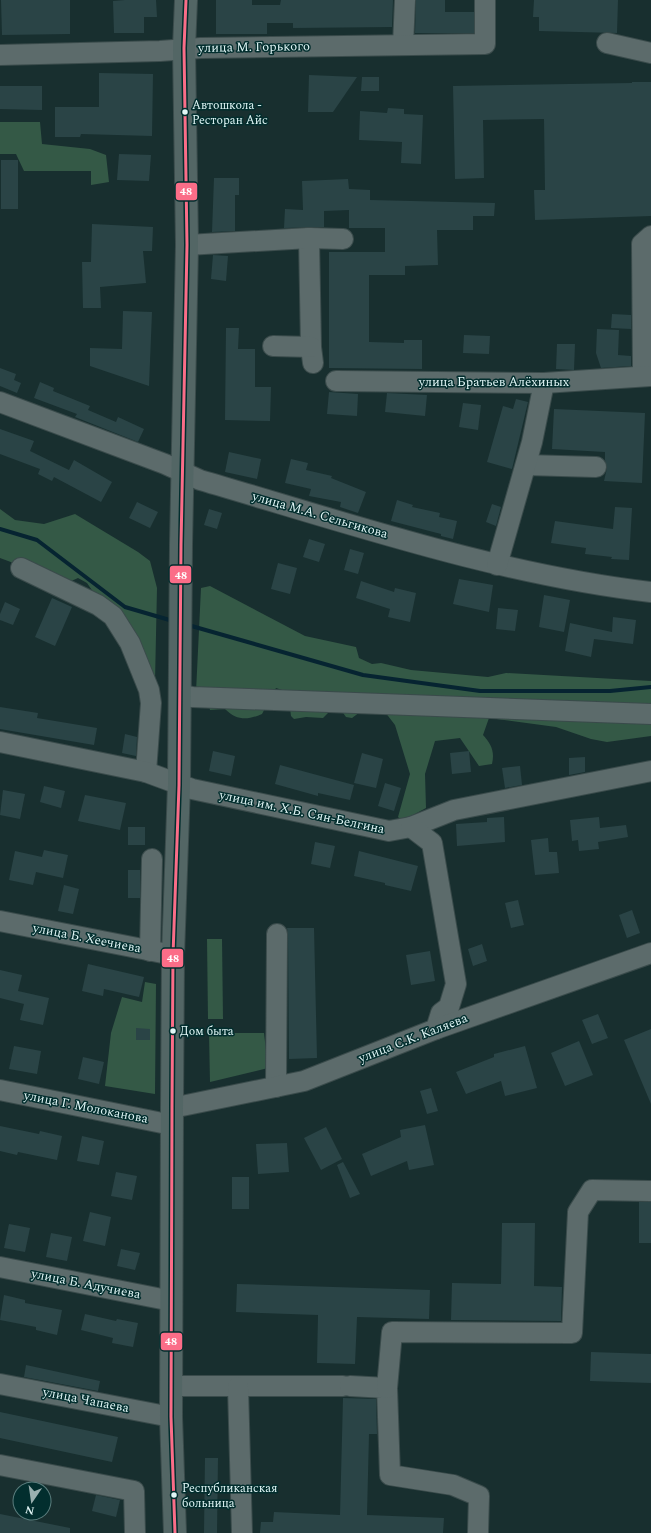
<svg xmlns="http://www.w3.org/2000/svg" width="651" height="1533" viewBox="0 0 651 1533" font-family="Spectral,serif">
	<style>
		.green { fill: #345946 }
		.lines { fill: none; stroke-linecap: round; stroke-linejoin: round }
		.stream { stroke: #062431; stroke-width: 4 }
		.building { fill: #2a4446 }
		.minor-casing { stroke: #3a4b4b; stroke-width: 22 }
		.major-casing { stroke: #3a4b4b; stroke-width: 24 }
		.minor { stroke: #5c6b6b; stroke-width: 20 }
		.major { stroke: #536665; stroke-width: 22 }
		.bus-1-casing { stroke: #022e2e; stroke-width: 6 }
		.bus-1 { stroke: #fb6d88; stroke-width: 3 }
		.bus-dot { fill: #e1f6f6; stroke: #022e2e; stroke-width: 1.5 }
		.labels { text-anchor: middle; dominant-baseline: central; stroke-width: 3; stroke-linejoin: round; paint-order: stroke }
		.bus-label { font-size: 12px; fill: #e1f6f6; stroke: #022e2e; text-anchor: start }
		.street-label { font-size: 13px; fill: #e1f6f6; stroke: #022e2e }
		.line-badge { stroke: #022e2e; stroke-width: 1.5 }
		.badge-label { font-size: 11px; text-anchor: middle; font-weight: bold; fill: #fff }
	</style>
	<rect width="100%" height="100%" fill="#182f2f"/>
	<g class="green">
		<polygon points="0,122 40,122 42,144 90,149 106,155 109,182 91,185 91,171 24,171 16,154 0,154"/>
		<polygon points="0,509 15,520 44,524 75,514 138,552 150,561 157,588 155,682 87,583 78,578 67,583 0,558"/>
		<path d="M210,586L305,636L356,647L359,658L372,664L381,663L411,670L488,677L506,673L651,681V736L607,742L591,739L556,727L489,718L483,735C491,744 495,751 492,764L479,766L460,738L435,741L425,774L426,808L402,821L398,817L410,774L395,725L385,712L364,709L352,718L346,717L341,710H331L323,718L306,717L294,719L291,716L288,692L276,688L262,714C248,720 237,721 225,709L210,710L207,695L196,692L201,588Z"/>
		<polygon points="207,939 222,939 223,1019 208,1019"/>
		<polygon points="145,982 156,984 155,1094 105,1086 111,1033 122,997 142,1002"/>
		<polygon points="209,1033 264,1033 268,1068 210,1082"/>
	</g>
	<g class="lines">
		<g class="stream">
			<polyline points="0,529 37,540 125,607 173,621"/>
			<polyline points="188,625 363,675 480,691 610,691 651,687"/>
		</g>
	</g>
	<g class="building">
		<polygon points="1,0 70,0 70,34 2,35"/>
		<polygon points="125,0 156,0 157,17 144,17 144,33 114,33 113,1"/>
		<polygon points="216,0 252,0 252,5 280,5 281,0 393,0 392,27 293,28 293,23 267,23 267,34 216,34"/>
		<polygon points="416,0 445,0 445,12 474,12 474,33 415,33"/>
		<polygon points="534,0 618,0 617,33 539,31 539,17 533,17"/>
		<polygon points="99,73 153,74 152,136 81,134 80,137 55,137 55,107 99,107"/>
		<polygon points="309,75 357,77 333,112 308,112"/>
		<polygon points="362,77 379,77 379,91 361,91"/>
		<polygon points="632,82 651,82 651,216 535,220 534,190 545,190 544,119 483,120 484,178 455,179 453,86 632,83"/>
		<polygon points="0,86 42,86 42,110 0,109"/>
		<polygon points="388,108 404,109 404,114 423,115 421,164 401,163 402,142 359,140 360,111 387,113"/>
		<polygon points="119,154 151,155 149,181 117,180"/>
		<rect x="1" y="160" width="17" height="49"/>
		<polygon points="214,178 239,178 239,195 235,195 235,231 212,232"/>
		<polygon points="348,179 349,189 370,190 370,200 495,203 494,216 473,216 473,230 437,230 438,265 405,266 405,275 369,275 369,342 404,343 404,340 422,340 422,369 329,368 329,252 385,252 385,228 349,228 349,210 324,211 324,227 284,228 285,209 303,210 302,181"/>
		<polygon points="92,224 153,227 152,251 143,251 146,283 100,287 101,308 83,308 82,262 91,262"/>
		<polygon points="213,255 228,256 226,281 211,279"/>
		<polygon points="123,311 152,312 149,386 90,366 90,348 122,349"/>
		<polygon points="612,314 631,315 631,329 611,328"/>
		<polygon points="226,328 239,328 238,349 255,349 255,387 271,387 270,421 225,420"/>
		<polygon points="597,329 619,330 618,355 631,356 631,366 601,368 596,353"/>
		<polygon points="464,335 490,336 489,354 463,353"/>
		<polygon points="557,344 575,344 574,370 556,369"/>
		<polygon points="0,368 16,374 14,380 21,383 17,393 0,386"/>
		<polygon points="40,382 54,388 53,391 90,406 88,410 116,422 118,417 144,429 138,442 75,417 77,414 34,398"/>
		<polygon points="329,392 358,394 357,416 327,414"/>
		<polygon points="387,393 427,395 425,416 385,412"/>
		<polygon points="516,399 528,402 512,469 487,462 503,406 513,409"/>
		<polygon points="463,403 481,405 478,430 459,427"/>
		<polygon points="554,409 645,413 642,483 604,481 607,468 605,460 605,452 552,449"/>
		<polygon points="0,429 34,441 30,451 69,470 74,460 112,482 101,502 54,477 52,481 38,474 40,469 0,454"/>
		<polygon points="229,452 261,459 257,479 225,472"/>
		<polygon points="291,459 308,463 306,470 332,476 331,478 366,492 358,513 340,507 341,502 309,496 311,489 285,483"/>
		<polygon points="397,500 413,505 412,507 440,513 439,517 457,521 453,539 441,536 441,534 391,521"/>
		<polygon points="137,502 158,512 150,528 129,518"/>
		<polygon points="492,504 501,507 496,526 486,522"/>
		<polygon points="615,507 632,508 629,560 611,559 612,557 585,554 586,548 551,543 555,521 613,529"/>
		<polygon points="209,509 222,513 217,529 204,525"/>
		<polygon points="309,539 325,544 319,562 303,557"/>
		<polygon points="350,549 364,553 358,574 344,570"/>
		<polygon points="278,563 297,568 290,594 271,589"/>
		<polygon points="459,579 493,585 489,612 453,604"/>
		<polygon points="361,581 394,592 395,588 416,593 410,622 388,617 390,609 356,598"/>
		<polygon points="544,595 570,600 564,632 539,627"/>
		<polygon points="52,598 72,607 55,646 35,637"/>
		<polygon points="5,602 20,609 13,625 0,620 0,614"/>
		<polygon points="498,608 518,610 515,631 496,629"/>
		<polygon points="613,617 636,620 633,644 594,639 591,657 565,651 570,623 612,632"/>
		<polygon points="0,707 38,713 37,718 97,728 94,745 0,729"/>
		<polygon points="125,734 137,737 136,756 122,753"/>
		<polygon points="213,751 235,756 231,776 209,771"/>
		<polygon points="469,751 471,772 452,774 450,753"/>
		<polygon points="362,753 383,759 376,788 354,783"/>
		<polygon points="585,757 585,772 569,775 569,758"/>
		<polygon points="280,765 354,785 350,800 318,793 318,796 275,784"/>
		<polygon points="520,766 522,785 505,788 502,768"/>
		<polygon points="385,783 401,788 394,811 378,806"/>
		<polygon points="44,786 65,791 61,808 40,802"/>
		<polygon points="3,790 25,794 20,819 0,815"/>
		<polygon points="85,795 126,803 120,830 78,821"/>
		<polygon points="504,817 505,842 457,846 456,824 487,822 487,818"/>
		<polygon points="599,817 600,828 626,825 628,837 598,842 599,849 579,851 578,840 572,841 570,820"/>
		<rect x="128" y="827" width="17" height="18"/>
		<polygon points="548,838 549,852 557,852 559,873 535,875 531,840"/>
		<polygon points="315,842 335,846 330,868 311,864"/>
		<polygon points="44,850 68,855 63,878 36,872 33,885 9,880 15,851 42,857"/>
		<polygon points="359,851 418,866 411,891 385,885 385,883 354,876"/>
		<rect x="128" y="870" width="12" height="28"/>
		<polygon points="64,885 79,889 73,914 58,911"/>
		<polygon points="518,900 524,925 511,928 505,903"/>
		<polygon points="632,910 640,933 627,938 619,915"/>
		<polygon points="287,928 314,928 317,1058 289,1059 288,934"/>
		<polygon points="482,944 487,961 473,966 468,949"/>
		<polygon points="430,951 435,981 411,985 406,955"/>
		<polygon points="88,964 144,977 139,997 104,989 103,996 82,991"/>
		<polygon points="0,970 22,975 18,991 49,998 43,1025 20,1020 24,1004 0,998"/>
		<polygon points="598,1014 608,1038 592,1044 582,1020"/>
		<polygon points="136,1028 150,1029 150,1040 136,1040"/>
		<polygon points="651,1029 651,1104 624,1040"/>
		<polygon points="579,1041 593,1075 565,1086 551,1053"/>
		<polygon points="14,1046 41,1051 37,1074 9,1069"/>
		<polygon points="525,1046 537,1088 505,1096 501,1081 466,1094 456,1072 494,1057 494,1054"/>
		<polygon points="83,1057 104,1062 99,1084 78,1079"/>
		<polygon points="431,1088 438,1111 427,1114 420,1091"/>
		<polygon points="425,1125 434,1165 409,1170 407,1161 371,1176 362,1154 401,1137 400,1130"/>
		<polygon points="0,1126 39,1134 40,1131 62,1136 57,1160 18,1152 17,1155 0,1151"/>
		<polygon points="326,1127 342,1159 321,1170 304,1138"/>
		<polygon points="82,1136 104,1141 99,1165 77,1161"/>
		<polygon points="287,1143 289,1172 258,1174 256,1144"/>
		<polygon points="343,1162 360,1194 350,1198 337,1165"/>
		<polygon points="116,1172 137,1176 132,1200 111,1196"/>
		<rect x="232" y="1177" width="17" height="32"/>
		<rect x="639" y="1202" width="12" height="41"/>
		<polygon points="90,1212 111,1217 105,1246 83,1241"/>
		<polygon points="502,1223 535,1223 534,1286 562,1287 561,1321 451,1320 452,1283 501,1284"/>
		<polygon points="9,1224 30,1228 25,1252 4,1248"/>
		<polygon points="51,1233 72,1237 67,1261 46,1257"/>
		<polygon points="121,1249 140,1253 135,1270 117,1266"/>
		<polygon points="237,1284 430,1290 429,1319 357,1317 355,1364 317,1363 318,1315 236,1312"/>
		<polygon points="4,1295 25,1300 25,1303 62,1310 57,1335 36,1330 36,1327 0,1320"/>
		<polygon points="85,1314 116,1321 117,1319 138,1323 133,1347 112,1343 113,1338 81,1330"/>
		<polygon points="591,1352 651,1354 651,1383 590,1381"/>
		<polygon points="26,1365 100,1381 98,1391 24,1377"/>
		<polygon points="343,1398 376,1399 377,1434 369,1434 367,1515 444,1518 443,1533 260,1533 261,1522 273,1522 274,1512 340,1515"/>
		<polygon points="0,1412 118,1437 112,1462 0,1438"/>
		<polygon points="205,1458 218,1458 217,1533 204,1533"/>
		<polygon points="96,1495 120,1500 116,1517 92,1511"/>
		<polygon points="0,1514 70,1528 70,1533 0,1533"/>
	</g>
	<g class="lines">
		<g class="minor-casing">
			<g id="minor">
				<polyline points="607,43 651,53"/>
				<polyline points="403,45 405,0"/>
				<polyline points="0,55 160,51 201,48 485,44 485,0"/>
				<polyline points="309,238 311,347 313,363"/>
				<polyline points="187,245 309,238 343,239"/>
				<polyline points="273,346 311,347"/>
				<polyline points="643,376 642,244 651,236"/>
				<polyline points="336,381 544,383 651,376"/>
				<path d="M0,402L165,464L200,480C348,523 497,574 651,592"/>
				<polyline points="526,465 596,467"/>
				<polyline points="497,565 532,442 544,383"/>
				<polyline points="21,568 98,605 113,616 130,643 149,690 151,703 146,772"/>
				<polyline points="179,694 192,697 651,714"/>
				<polyline points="0,742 146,772 192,789 389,831 411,827 454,810 651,771"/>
				<polyline points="411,827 432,843 456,984 449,1007 441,1013 436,1029"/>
				<polyline points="0,921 173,955"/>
				<polyline points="150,951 152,859"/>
				<polyline points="276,1087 277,934"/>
				<polyline points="0,1090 172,1125"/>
				<polyline points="172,1108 304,1081 436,1029 651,953"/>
				<polyline points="0,1267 172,1301"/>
				<polyline points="0,1384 171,1417"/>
				<polyline points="171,1386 343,1386"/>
				<polyline points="350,1386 387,1388 390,1475 453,1485 479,1496 478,1533"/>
				<polyline points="238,1387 242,1533"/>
				<polyline points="387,1388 392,1332 572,1333 578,1212 592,1190 650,1191"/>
				<polyline points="0,1465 134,1491 135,1533"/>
			</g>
		</g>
		<g class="major-casing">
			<polyline id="major" points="175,1533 171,1417 172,1108 173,955 179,785 181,545 187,245 184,48 186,0"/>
		</g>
		<use href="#minor" class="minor"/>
		<use href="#major" class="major"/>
		<g class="bus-1-casing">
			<polyline id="bus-1" points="175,1533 171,1417 172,1108 173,955 179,785 181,545 187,245 184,48 186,0"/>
		</g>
		<use href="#bus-1" class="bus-1"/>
	</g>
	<g class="bus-dot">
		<circle cx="185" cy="112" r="3.5"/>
		<circle cx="173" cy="1031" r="3.5"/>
		<circle cx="174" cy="1495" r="3.5"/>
	</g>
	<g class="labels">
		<g class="bus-label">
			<text x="192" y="105">Автошкола -<tspan x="192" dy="15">Ресторан Айс</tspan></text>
			<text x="180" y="1031">Дом быта</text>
			<text x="182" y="1488">Республиканская<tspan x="182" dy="15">больница</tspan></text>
		</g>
		<g class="street-label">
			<text transform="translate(254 47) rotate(-1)">улица М. Горького</text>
			<text x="494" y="382">улица Братьев Алёхиных</text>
			<text transform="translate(320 515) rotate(16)">улица М.А. Сельгикова</text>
			<text transform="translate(302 812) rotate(12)">улица им. Х.Б. Сян-Белгина</text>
			<text transform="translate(87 938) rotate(11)">улица Б. Хеечиева</text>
			<text transform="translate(413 1038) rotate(-21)">улица С.К. Каляева</text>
			<text transform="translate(86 1107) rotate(11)">улица Г. Молоканова</text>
			<text transform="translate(86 1284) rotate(11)">улица Б. Адучиева</text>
			<text transform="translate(86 1400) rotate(11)">улица Чапаева</text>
		</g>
	</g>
	<g class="line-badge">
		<rect x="175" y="182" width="23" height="19" rx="4" fill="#fb6d88"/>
		<rect x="169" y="565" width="23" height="19" rx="4" fill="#fb6d88"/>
		<rect x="161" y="948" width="23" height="20" rx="4" fill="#fb6d88"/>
		<rect x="160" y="1332" width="23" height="19" rx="4" fill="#fb6d88"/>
	</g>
	<g class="badge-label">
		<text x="186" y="195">48</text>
		<text x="181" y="579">48</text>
		<text x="173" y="962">48</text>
		<text x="171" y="1345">48</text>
	</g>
	<g transform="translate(32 1501) rotate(193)"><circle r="19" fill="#022e2e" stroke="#5b7e7e"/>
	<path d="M0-3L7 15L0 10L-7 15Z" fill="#9bb0b0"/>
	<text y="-6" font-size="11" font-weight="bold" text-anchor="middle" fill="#e1f6f6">N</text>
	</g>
</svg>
